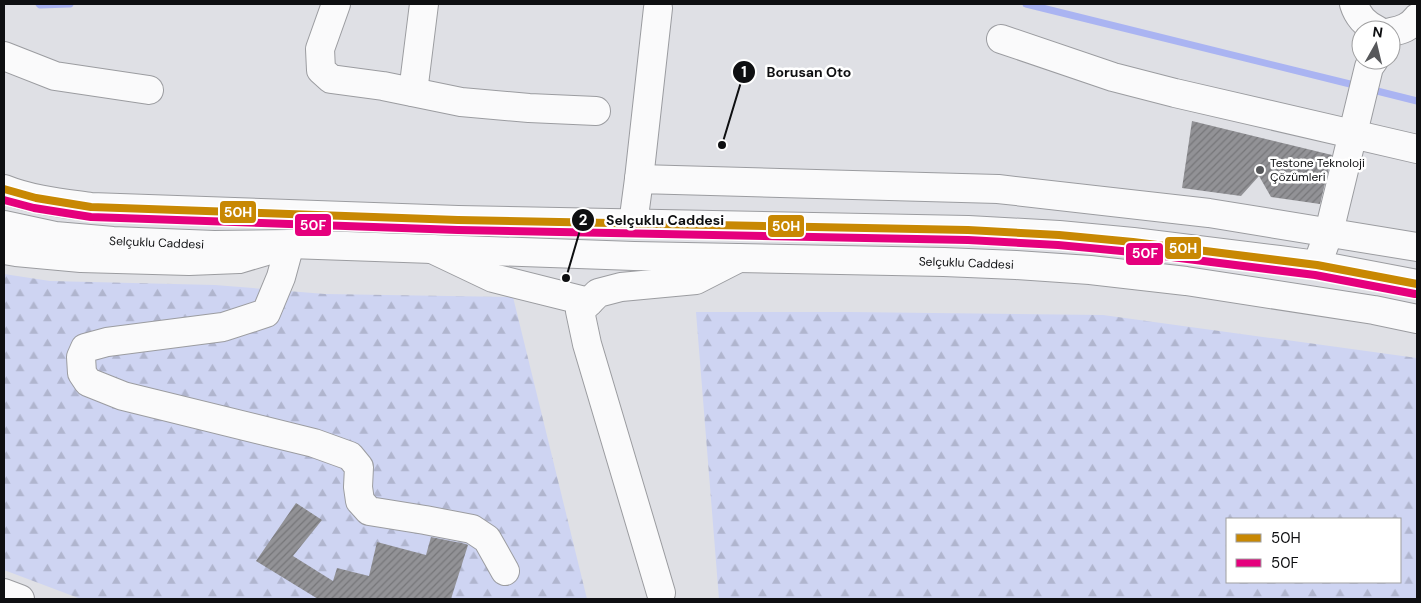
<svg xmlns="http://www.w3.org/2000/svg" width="1421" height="603" viewBox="0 0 1421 603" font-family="'DM Sans',sans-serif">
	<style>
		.forest { fill: url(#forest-firs); fill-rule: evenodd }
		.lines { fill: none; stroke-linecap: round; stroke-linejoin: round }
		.stream { stroke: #aab4f2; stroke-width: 7 }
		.building { fill: url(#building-hatch) }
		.minor-casing { stroke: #9b9ca0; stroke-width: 30 }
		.major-casing { stroke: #9b9ca0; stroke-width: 30 }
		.highway-casing { stroke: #9b9ca0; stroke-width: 30 }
		.minor { stroke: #fafafb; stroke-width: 28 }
		.major { stroke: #fafafb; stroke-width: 28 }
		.highway { stroke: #fafafb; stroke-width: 28 }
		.bus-1-casing { stroke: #fff; stroke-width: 11 }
		.bus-2-casing { stroke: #fff; stroke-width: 11 }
		.bus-1 { stroke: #c88803; stroke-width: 8 }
		.bus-2 { stroke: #e5007d; stroke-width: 8 }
		.poi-dot { fill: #57585b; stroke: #fff; stroke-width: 2 }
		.labels { text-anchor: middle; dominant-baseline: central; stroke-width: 5; stroke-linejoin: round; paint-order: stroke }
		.poi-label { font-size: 12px; fill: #0e0f11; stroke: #fff; text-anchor: start }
		.street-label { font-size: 12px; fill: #0e0f11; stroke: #fff }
		.leader { fill: none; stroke: #0e0f11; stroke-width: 2 }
		.callout-dot { fill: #0e0f11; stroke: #fff; stroke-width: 2 }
		.mark-label { font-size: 15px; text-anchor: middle; font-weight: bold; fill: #fff }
		.callout-label { font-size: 14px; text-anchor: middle; font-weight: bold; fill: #0e0f11; stroke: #fff; stroke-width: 5; stroke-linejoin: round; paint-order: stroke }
		.line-badge { stroke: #fff; stroke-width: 2 }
		.badge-label { font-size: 14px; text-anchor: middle; font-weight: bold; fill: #fff }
	</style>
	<defs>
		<pattern id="forest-firs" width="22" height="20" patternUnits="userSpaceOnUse" patternTransform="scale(1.25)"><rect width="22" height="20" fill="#ced4f2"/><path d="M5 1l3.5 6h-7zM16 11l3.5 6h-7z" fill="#b0b5ce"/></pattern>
		<pattern id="building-hatch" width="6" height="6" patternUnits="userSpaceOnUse" patternTransform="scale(1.25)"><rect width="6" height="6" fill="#929296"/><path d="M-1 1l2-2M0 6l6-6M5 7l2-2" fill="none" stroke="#767679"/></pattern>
	</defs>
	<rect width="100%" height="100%" fill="#dfe0e5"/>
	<g class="forest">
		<polygon points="4,274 50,281 215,285 325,294 513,297 587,599 81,599 4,570"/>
		<path d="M696,312H849L1103,315L1417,358V599H719ZM1227,519H1400V582H1227Z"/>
	</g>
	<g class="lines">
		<g class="stream">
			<polyline points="39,4 40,5 70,4"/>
			<polyline points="1026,4 1358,86"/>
			<polyline points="1369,89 1417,101"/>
		</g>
	</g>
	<g class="building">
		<polygon points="1192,121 1332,155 1320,204 1271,197 1259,176 1241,196 1182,188"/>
		<polygon points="296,503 322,520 293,556 333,581 337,568 369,576 377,542 426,555 431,537 466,544 468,545 451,599 318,599 256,561"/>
	</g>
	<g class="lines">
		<g class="minor-casing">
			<g id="minor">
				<polyline points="336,4 320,49 321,70 331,79 383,86 461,102 529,108 596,111"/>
				<path d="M1354,4C1358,17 1365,24 1377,30"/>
				<path d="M1391,32C1402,30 1410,27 1417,18"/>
				<polyline points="1001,39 1113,77 1175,93 1417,149"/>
				<polyline points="4,56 55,76 149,90"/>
				<polyline points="413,92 424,4"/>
				<polyline points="639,179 658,8"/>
				<polyline points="633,224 639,179 998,189 1209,213 1417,247"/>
				<polyline points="290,244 281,277 266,313 223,327 107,342 85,348 81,357 82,373 88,382 123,396 314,443 350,456 359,467 358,487 360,501 369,511 425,520 472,529 487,539 505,571"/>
				<polyline points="432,249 493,278 589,302"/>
				<polyline points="1317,265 1329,232 1369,67 1374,60"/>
				<polyline points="661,593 587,344 580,311 598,293 621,287 696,280 739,258"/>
			</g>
		</g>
		<g class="major-casing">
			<g id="major">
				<path d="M4,189C31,200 62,203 91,207L458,220L968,230L1059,235L1133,242L1279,260L1317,265L1417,284"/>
				<path id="s1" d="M4,225L55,236L113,241L214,245L290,244L634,256L944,262L1016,265L1090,270L1186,281L1374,310L1417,319"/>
			</g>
		</g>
		<g class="highway-casing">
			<g id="highway">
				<polyline points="4,250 16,252 81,258 189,261 239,259 290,244"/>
				<polyline points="4,593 20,599"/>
			</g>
		</g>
		<use href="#minor" class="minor"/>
		<use href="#major" class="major"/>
		<use href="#highway" class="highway"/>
		<g class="bus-1-casing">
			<polyline id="bus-1" points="4,189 36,198 91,207 458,220 968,230 1059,235 1133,242 1317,265 1417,284"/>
		</g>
		<g class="bus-2-casing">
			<polyline id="bus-2" points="4,200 34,208 91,217 458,230 968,240 1058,245 1132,252 1315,275 1415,294"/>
		</g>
		<use href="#bus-1" class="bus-1"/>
		<use href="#bus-2" class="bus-2"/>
	</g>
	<circle class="poi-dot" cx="1260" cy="170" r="5"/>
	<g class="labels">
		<g class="poi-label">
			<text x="1270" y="163">Testone Teknoloji<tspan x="1270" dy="14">Çözümleri</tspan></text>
		</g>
		<g class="street-label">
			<text stroke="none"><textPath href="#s1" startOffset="154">Selçuklu Caddesi</textPath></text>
			<text stroke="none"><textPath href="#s1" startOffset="964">Selçuklu Caddesi</textPath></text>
		</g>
	</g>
	<path class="leader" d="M722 145L744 72M566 278L583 220"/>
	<g class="callout-dot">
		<circle cx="722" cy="145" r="5"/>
		<circle cx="566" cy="278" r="5"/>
		<circle cx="744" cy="72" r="12"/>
		<circle cx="583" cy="220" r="12"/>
	</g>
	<g class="mark-label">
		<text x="744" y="77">1</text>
		<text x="583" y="225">2</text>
	</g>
	<g class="callout-label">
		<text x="809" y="77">Borusan Oto</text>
		<text x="665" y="225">Selçuklu Caddesi</text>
	</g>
	<g class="line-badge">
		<rect x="219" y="200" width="38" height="24" rx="5" fill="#c88803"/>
		<rect x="294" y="213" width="38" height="24" rx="5" fill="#e5007d"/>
		<rect x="767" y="214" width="38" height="24" rx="5" fill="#c88803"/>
		<rect x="1164" y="236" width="38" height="24" rx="5" fill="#c88803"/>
		<rect x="1125" y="242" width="39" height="24" rx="5" fill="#e5007d"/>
	</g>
	<g class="badge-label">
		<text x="238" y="217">50H</text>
		<text x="313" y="230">50F</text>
		<text x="786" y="231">50H</text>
		<text x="1183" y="253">50H</text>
		<text x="1145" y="258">50F</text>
	</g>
	<rect width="1421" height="603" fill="none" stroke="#0e0f11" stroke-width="10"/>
	<rect x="1226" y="518" width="175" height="65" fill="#ffffff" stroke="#9f9fa0"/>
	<rect x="1236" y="534" width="25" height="8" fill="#c88803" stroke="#9f9fa0"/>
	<text x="1271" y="543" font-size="15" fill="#0e0f11">50H</text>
	<rect x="1236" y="559" width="25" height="8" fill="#e5007d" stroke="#9f9fa0"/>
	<text x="1271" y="568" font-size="15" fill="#0e0f11">50F</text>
	<g transform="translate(1376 45) rotate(8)"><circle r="24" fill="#ffffff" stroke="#9f9fa0"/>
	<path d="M0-4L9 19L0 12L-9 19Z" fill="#57585b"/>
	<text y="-8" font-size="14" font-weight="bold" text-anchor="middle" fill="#0e0f11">N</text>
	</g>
</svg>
